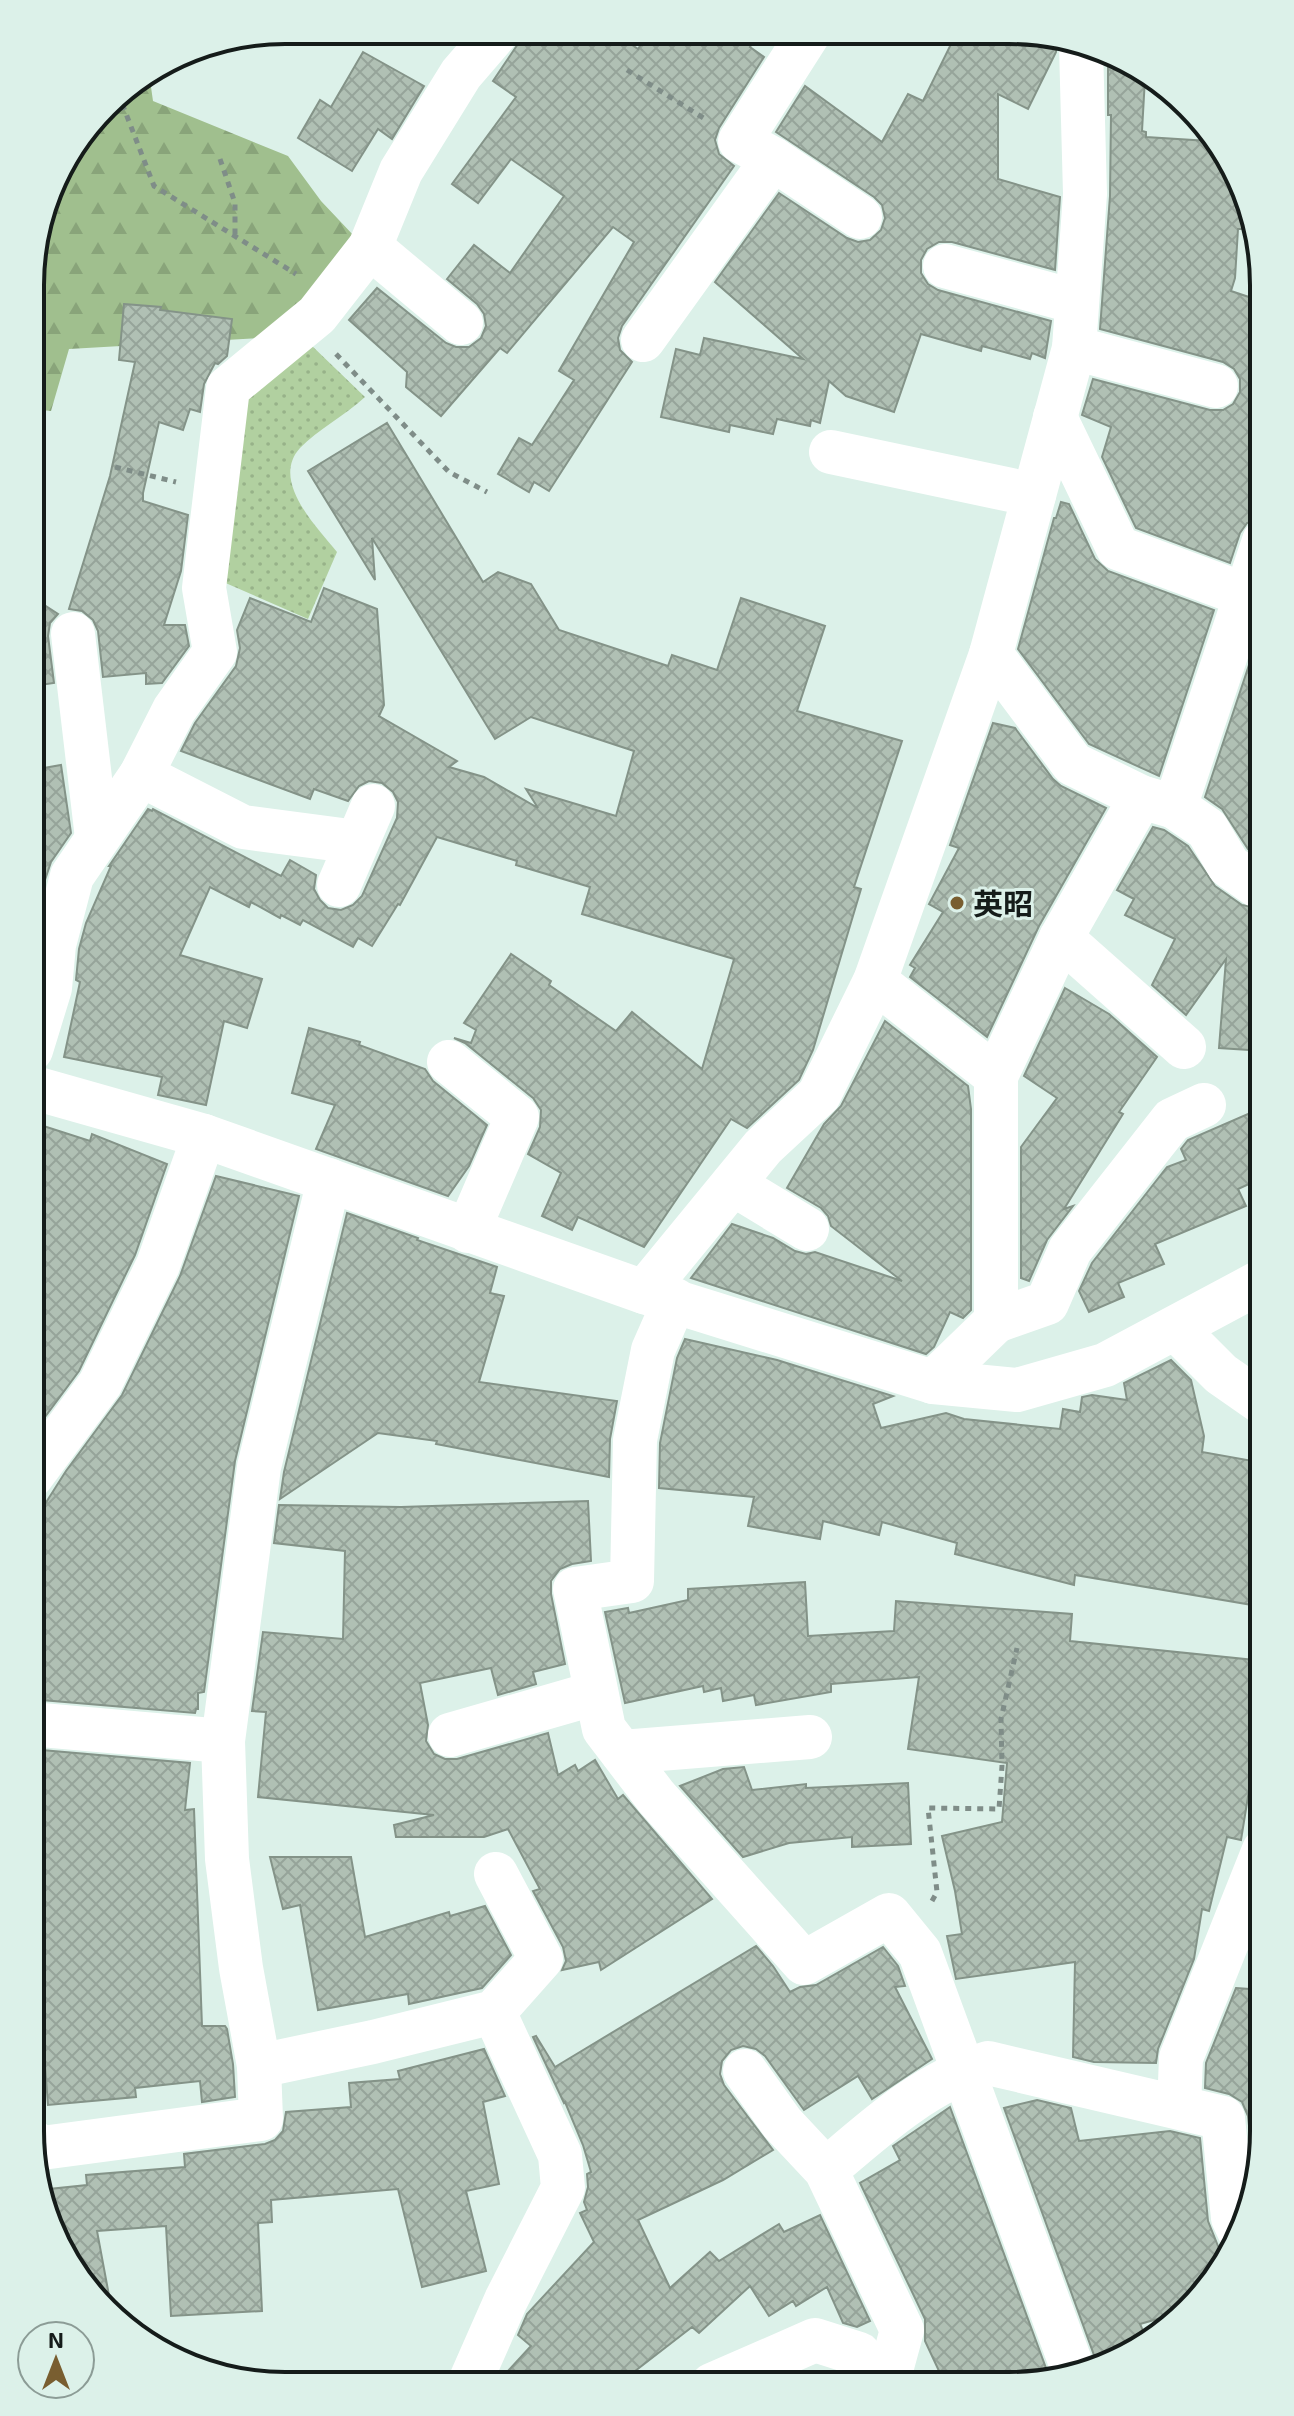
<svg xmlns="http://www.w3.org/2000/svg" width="1294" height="2416" viewBox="0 0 1294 2416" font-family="'Exo 2','Noto Sans JP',sans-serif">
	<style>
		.forest { fill: url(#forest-firs) }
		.park { fill: url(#park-dots) }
		.building { fill: url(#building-cross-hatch); stroke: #849388; stroke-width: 2 }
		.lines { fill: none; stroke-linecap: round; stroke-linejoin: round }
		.path { stroke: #7f8d88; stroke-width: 5; stroke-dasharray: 6 6; stroke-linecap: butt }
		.minor { stroke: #fff; stroke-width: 44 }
		.poi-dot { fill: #795e30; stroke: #dcf1e9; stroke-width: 3 }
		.labels { text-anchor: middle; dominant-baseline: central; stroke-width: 6; stroke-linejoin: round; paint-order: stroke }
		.poi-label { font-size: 30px; font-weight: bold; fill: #151c1a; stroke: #dcf1e9; text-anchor: start }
		.rim { fill: none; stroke: #151c1a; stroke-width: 4 }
	</style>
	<defs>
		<pattern id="forest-firs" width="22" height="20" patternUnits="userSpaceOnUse" patternTransform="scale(2)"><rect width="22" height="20" fill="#a0bf8e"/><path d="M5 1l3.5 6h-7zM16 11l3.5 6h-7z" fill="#89a47a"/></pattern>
		<pattern id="park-dots" width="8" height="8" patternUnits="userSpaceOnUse" patternTransform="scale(2)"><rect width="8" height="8" fill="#b1d0a0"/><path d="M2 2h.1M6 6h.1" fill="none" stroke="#97b289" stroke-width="1.8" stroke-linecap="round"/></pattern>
		<pattern id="building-cross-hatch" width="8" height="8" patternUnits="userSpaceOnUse" patternTransform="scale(2)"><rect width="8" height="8" fill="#b0c0b4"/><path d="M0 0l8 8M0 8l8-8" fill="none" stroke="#96a49a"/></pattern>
	</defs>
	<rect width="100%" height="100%" fill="#dcf1e9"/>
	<polygon class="forest" points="149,73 153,101 288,156 321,201 355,237 278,337 69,349 51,411 32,409 32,252 57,172 117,94"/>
	<path class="park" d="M310,344L365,397C346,415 317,430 300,448C270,481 317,527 337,552L308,619L221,581L241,395Z"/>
	<g class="building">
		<polygon points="526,32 614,32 638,49 649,32 759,33 750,47 764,57 719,128 715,140 719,154 734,166 622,326 618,338 620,350 632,362 549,491 534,482 529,492 498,474 519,438 532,445 574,380 559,371 634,242 613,227 507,353 500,348 441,416 406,387 407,372 349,320 377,288 446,343 456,347 469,347 481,338 486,326 484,314 477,304 447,279 474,245 510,273 564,196 511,159 478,203 452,184 516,97 493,81"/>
		<polygon points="956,34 1030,35 1056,47 1056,52 1028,109 998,94 998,179 1060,197 1055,270 952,242 939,242 927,249 921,260 921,273 928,284 938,290 1051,321 1045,358 1032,353 1030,359 982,346 981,351 921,334 894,412 846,396 829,381 820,423 811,420 810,426 777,419 773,434 730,425 729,432 661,417 676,349 700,355 704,338 803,359 715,282 779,193 847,238 858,242 870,240 881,230 885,218 882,205 874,197 776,132 805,86 882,142 908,94 923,101"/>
		<polygon points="363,52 424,86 392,139 378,129 352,171 298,138 320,100 331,107"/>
		<polygon points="1108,59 1145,78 1142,131 1146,132 1146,137 1209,141 1250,203 1255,229 1238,229 1235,278 1231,291 1264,302 1264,517 1247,523 1240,533 1230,563 1136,528 1102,457 1111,427 1082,415 1093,379 1210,410 1223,410 1233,404 1240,392 1240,379 1234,369 1223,362 1100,329 1110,196 1111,115 1108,115"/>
		<polygon points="124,304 161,307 160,310 232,319 227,356 218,364 215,363 204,384 200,412 190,409 183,430 159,422 143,493 143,501 188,515 181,571 164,625 185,625 189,646 162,683 146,684 146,673 103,677 98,631 93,620 82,611 69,609 110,476 135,362 119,360"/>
		<polygon points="387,423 483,582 498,572 531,584 559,630 668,666 672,655 717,670 741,598 825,626 797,711 902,741 854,887 861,889 813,1050 799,1080 747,1128 731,1119 644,1247 578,1217 572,1230 542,1216 561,1173 528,1154 540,1127 541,1110 533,1098 465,1043 454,1038 471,1043 476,1030 464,1023 511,954 551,981 549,985 616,1031 632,1012 702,1069 734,959 582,914 590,887 516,865 517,861 437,837 400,905 398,904 372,946 358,938 353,947 303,920 300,925 281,915 280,918 251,902 249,907 210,887 180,955 262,979 247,1028 224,1021 206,1105 158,1095 162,1077 64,1057 80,982 76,980 79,949 86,923 111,866 109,866 148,809 152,811 153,809 281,876 290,860 316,875 314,889 320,900 328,908 341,910 353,905 362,896 397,818 398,802 393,792 382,783 369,781 359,786 348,801 314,789 310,799 181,751 195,723 236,666 240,648 237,630 250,598 311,622 324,588 377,609 384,705 379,716 457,761 449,767 484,777 538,808 526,789 616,816 634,751 531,717 495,739 372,538 375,580 308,471"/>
		<polygon points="1061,502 1069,504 1095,559 1108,571 1214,610 1159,776 1089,744 1018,649 1054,518 1056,518"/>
		<polygon points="32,597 58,614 50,623 48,636 54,683 32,686"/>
		<polygon points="1264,620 1264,860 1248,849 1222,809 1205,797"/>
		<polygon points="993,723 1015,728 1053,779 1061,786 1106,808 1039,926 987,1037 910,977 915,968 910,965 943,912 929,904 959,848 950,845"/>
		<polygon points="61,765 71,833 51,862 45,880 31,883 32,770"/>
		<polygon points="1153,827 1164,830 1188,846 1215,886 1242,905 1264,909 1264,1051 1219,1048 1226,959 1186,1015 1152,985 1175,939 1125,915 1134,899 1117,890"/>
		<polygon points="1065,988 1109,1014 1157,1057 1119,1112 1123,1114 1064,1209 1073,1206 1047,1240 1029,1281 1021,1278 1021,1147 1057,1098 1024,1076"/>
		<polygon points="885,1021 968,1086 971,1109 971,1310 963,1318 950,1312 934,1347 926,1354 691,1278 732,1224 773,1238 795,1251 806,1254 815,1252 902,1281 831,1226 828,1216 821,1208 787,1188 824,1124 841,1106"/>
		<polygon points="309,1028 360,1042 359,1045 425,1069 433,1081 487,1125 469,1166 448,1196 316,1149 335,1105 292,1093"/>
		<polygon points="1264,1107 1264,1177 1238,1189 1246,1206 1155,1244 1164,1264 1118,1283 1124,1297 1089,1312 1079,1291 1092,1263 1167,1167 1186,1160 1181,1149 1188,1140"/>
		<polygon points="31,1122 90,1141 92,1134 167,1164 135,1255 79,1371 36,1429 31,1425"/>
		<polygon points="216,1176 299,1196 235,1461 204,1692 198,1693 198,1709 196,1709 195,1713 30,1699 31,1526 66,1471 122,1395 180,1276"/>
		<polygon points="347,1213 418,1238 417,1240 497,1267 490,1293 504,1296 479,1382 617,1401 610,1439 609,1477 436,1444 437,1441 378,1433 280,1499 284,1472"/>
		<polygon points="685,1339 777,1360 893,1396 873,1404 881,1428 946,1413 964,1419 1060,1429 1063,1409 1080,1412 1082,1397 1092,1395 1127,1400 1124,1383 1171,1360 1191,1380 1204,1436 1202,1452 1264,1463 1264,1607 1075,1575 1074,1585 955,1554 957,1543 882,1522 879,1535 823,1521 820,1539 748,1526 754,1497 659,1488 660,1443 677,1358"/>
		<polygon points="588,1501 591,1561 572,1564 560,1569 551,1581 551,1594 565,1664 533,1672 536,1684 498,1695 491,1668 420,1683 428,1725 426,1741 434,1754 445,1759 457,1759 548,1733 558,1775 575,1765 578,1771 595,1760 618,1799 623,1795 712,1899 601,1970 599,1962 562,1970 566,1961 563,1947 533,1891 540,1889 508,1829 484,1837 396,1837 394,1825 434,1815 258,1797 266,1712 252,1711 263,1632 343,1639 345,1551 274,1543 279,1505 401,1507"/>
		<polygon points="805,1582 808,1636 894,1631 896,1601 1072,1614 1070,1641 1264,1661 1264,1776 1252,1772 1241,1840 1227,1837 1209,1911 1202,1909 1194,1959 1158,2049 1156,2063 1094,2062 1073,2057 1075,1962 956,1979 947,1936 962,1934 955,1891 942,1836 1002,1822 1007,1763 908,1749 919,1677 831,1684 831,1692 756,1705 754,1695 723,1701 721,1688 704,1692 703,1686 625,1703 605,1612 628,1608 629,1613 688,1600 688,1589"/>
		<polygon points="30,1749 190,1763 185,1810 194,1809 202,2026 225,2026 227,2029 233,2064 235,2097 202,2102 200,2081 135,2088 136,2097 48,2105 42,2027 30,2027"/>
		<polygon points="744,1767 752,1790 806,1784 806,1788 908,1783 911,1844 852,1847 852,1837 789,1843 743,1857 680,1786 723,1769"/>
		<polygon points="270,1857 351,1857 365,1937 449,1912 450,1916 485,1906 511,1955 482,1988 409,2004 408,1994 318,2010 300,1905 283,1909"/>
		<polygon points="756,1946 773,1966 790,1992 800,1987 816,1985 883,1947 898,1966 905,1986 895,1987 932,2059 872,2099 858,2076 804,2110 765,2056 756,2049 743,2046 731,2050 722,2061 720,2074 724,2085 773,2150 723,2180 638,2220 670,2288 710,2252 719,2261 779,2224 784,2232 820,2215 870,2321 857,2327 843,2323 827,2287 796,2306 793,2301 769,2316 750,2286 699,2333 692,2327 617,2385 496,2384 531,2346 518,2335 527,2314 594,2242 580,2213 587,2210 584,2202 588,2187 587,2174 591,2172 583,2145 565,2102 564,2103 533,2037 536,2036 555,2067"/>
		<polygon points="1236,1988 1263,1990 1263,2148 1255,2185 1248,2116 1242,2102 1229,2094 1205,2088 1206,2063"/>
		<polygon points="484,2049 505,2096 483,2102 499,2184 466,2191 486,2271 422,2287 398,2189 271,2200 272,2222 258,2223 262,2311 171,2316 166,2226 97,2231 113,2317 44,2213 40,2190 87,2185 86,2175 185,2167 184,2154 265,2144 275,2140 283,2131 286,2112 351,2107 349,2083 400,2079 398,2071"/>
		<polygon points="1037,2100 1071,2108 1079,2141 1170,2131 1200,2138 1208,2221 1218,2246 1228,2256 1212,2286 1186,2311 1140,2324 1148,2342 1098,2366 1004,2108"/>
		<polygon points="950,2107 1050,2379 1009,2386 946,2386 925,2341 925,2319 860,2183 900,2160 893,2146"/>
	</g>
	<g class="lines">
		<g class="path">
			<polyline points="627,70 705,119"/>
			<polyline points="118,93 154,186 296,274"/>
			<polyline points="220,159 235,203 235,235"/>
			<polyline points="336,354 449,472 487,492"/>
			<polyline points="115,467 176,482"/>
			<polyline points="932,1901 937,1892 928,1808 999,1809 1002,1766 1001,1719 1017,1648"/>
		</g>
		<g class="minor">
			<polyline points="773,159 860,217"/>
			<polyline points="370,247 461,323"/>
			<polyline points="945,266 1077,302"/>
			<polyline points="643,340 773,159 740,141 809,33"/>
			<polyline points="1074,348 1216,386"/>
			<polyline points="1055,417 1118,548 1248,596"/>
			<polyline points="831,452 1034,495"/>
			<polyline points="73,634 97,838"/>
			<polyline points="991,654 1073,764 1141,797 1175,807 1264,541"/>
			<polyline points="141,775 243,827 357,842"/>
			<polyline points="1175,807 1207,829 1229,866 1256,885 1264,884"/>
			<polyline points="339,885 373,806"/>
			<polyline points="1061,938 1184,1047"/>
			<polyline points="875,981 996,1076 996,1321 933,1382"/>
			<polyline points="31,1050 50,988 54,945 72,876 141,775 174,710 215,652 204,588 228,388 317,315 370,247 401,171 461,74 498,31"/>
			<polyline points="449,1062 517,1117 468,1231"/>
			<polyline points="996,1076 1061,938 1141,797"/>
			<polyline points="31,1087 204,1136 644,1292 933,1382 1017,1390 1105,1365 1264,1280"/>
			<polyline points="733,1184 807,1229"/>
			<polyline points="644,1292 763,1147 819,1095 875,981 991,654 1074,348 1085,194 1081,46"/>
			<polyline points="675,1300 653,1350 635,1440 632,1581 575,1589 604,1729 656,1797 804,1963 889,1915 920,1953 1075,2375"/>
			<polyline points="996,1321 1047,1303 1070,1250 1172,1120 1204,1105"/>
			<polyline points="1175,1328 1221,1374 1264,1404"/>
			<polyline points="31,1477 100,1384 158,1265 204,1136"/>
			<polyline points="30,1724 223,1741"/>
			<polyline points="450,1735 596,1693"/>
			<polyline points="622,1752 810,1737"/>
			<polyline points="259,2066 373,2042 494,2012 541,1959 496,1874"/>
			<polyline points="745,2071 782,2123 826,2170 902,2330 887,2385"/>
			<polyline points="1179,2107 1181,2058 1264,1850"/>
			<polyline points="32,2141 42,2148 261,2119 259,2066 241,1968 227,1859 223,1741 259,1467 329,1180"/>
			<path d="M826,2170C874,2129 925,2082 988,2063L1223,2118L1233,2218L1241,2235"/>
			<polyline points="469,2384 506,2300 563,2188 560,2155 494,2012"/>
			<polyline points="712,2385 815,2340 859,2354 887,2386"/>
		</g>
	</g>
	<circle class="poi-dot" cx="957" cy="903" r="8"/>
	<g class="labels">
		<g class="poi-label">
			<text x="973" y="903">英昭</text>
		</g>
	</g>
	<path d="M0 0H1294V2416H0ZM285 44H1009A241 241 0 0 1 1250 285V2131A241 241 0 0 1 1009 2372H285A241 241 0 0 1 44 2131V285A241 241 0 0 1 285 44Z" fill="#dcf1e9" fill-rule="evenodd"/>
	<path class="rim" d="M285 44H1009A241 241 0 0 1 1250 285V2131A241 241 0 0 1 1009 2372H285A241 241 0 0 1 44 2131V285A241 241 0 0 1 285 44Z"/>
	<g transform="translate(56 2360)"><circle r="38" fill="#dcf1e9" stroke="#8c9c96" stroke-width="2"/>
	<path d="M0-6L14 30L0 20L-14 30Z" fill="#795e30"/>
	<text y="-12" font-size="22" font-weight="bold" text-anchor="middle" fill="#151c1a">N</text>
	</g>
</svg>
